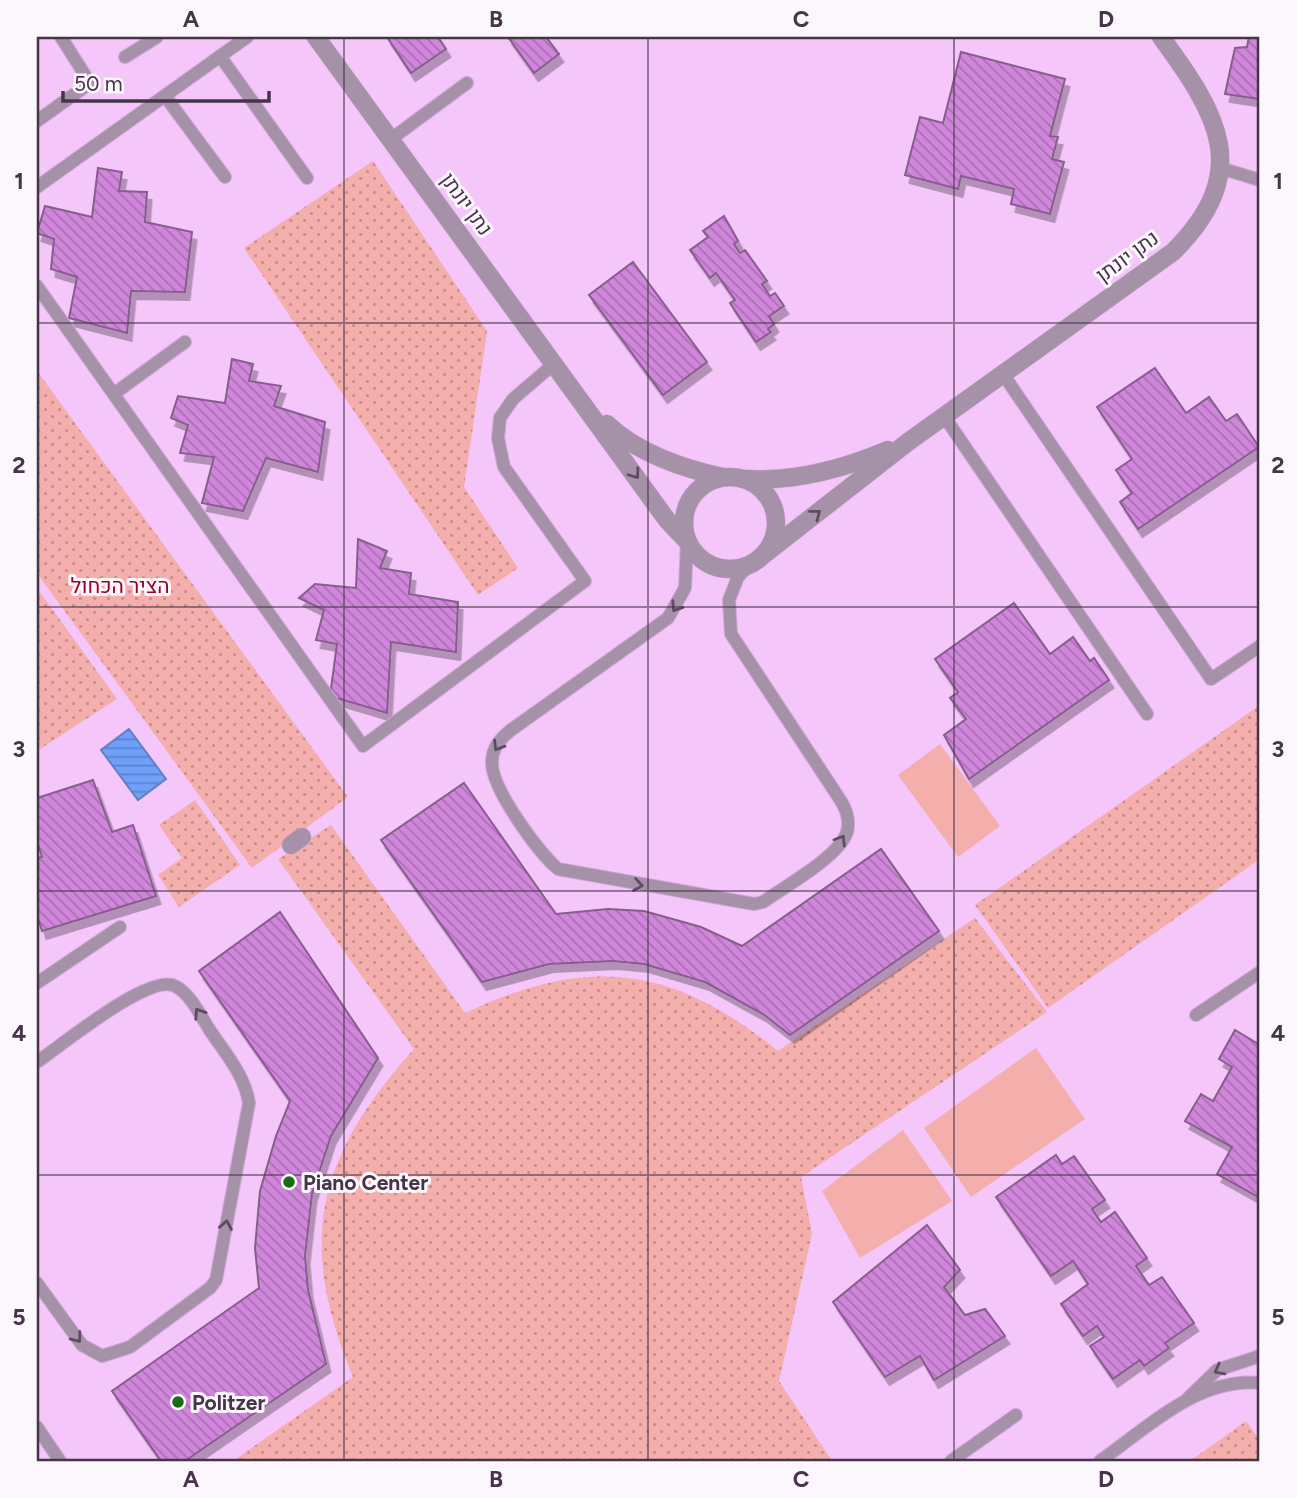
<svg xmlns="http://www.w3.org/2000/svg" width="1297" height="1498" viewBox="0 0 1297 1498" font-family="Figtree,Heebo,sans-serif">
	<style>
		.park { fill: url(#park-dots) }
		.pitch { fill: #f4aeab }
		.water { fill: url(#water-rules); stroke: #637fc4; stroke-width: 2 }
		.building { fill: url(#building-back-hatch); stroke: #865d8c; stroke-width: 2; filter: url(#shadow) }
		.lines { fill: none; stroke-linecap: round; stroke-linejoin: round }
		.service-casing { stroke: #cea6d3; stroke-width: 14 }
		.pedestrian-casing { stroke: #cea6d3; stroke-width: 19 }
		.minor-casing { stroke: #cea6d3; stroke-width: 19 }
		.service { stroke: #a592a8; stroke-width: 12 }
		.pedestrian { stroke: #a592a8; stroke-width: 18 }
		.minor { stroke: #a592a8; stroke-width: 18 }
		.oneway { stroke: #5e4c61 }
		.grid { fill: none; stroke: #463449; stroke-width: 2; stroke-opacity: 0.55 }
		.poi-dot { fill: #196c12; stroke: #fcf7fd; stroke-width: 2.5 }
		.labels { text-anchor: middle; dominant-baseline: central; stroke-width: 6; stroke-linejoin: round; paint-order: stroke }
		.street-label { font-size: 21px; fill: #463449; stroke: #fcf7fd }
		.park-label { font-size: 21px; fill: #980420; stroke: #fcf7fd }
		.poi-label { font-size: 21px; font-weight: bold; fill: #463449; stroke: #fcf7fd; text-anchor: start }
		.neatline { fill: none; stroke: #463449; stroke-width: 2.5 }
		.grid-label { font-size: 23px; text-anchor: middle; font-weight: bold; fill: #463449 }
	</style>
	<defs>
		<pattern id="park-dots" width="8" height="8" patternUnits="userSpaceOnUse" patternTransform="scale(1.75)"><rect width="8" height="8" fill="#f4aeab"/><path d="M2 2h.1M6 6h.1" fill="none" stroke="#c78e8d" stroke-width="1.8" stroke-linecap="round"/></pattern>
		<pattern id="water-rules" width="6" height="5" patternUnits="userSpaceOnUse" patternTransform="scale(1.75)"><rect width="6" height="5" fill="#709ff9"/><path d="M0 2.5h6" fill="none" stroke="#5e82cc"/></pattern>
		<pattern id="building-back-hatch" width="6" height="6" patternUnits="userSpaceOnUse" patternTransform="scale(1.75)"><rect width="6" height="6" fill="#d087db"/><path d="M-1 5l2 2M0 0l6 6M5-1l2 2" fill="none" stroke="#ab6fb4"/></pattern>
		<filter id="shadow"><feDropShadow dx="4.5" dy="8" stdDeviation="0" flood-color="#0004"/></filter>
	</defs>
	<rect width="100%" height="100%" fill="#f4c6fa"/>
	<g class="park">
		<polygon points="373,161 487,331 464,487 518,568 478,595 244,248"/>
		<polygon points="37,371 348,797 252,868 37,573"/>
		<polygon points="37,588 117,699 37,751"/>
		<polygon points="1260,705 1260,859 1048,1008 975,905"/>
		<polygon points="195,800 240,865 179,907 158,875 182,858 159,825"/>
		<path d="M331,825L465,1013C588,955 672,965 778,1051L975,918L1047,1012L801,1177L812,1234L779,1381L832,1461H233L353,1377C296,1240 317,1157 414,1049L278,859Z"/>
		<polygon points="1246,1421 1260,1441 1260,1461 1190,1461"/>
	</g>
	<g class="pitch">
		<polygon points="940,744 1000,826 958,857 898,775"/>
		<polygon points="1036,1048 1085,1119 971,1197 924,1128"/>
		<polygon points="903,1130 952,1201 860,1258 822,1191"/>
	</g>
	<polygon class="water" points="129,729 166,779 138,800 101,750"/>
	<g class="building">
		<polygon points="387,37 438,37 446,49 411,73"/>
		<polygon points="508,37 546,37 559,54 534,73"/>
		<polygon points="1249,37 1260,37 1259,99 1225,94 1235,48 1247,47"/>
		<polygon points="961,52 1065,79 1050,136 1058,137 1052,159 1064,162 1050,214 1011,204 1014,189 961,176 958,189 905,175 920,117 943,123"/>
		<polygon points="98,168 122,172 119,191 147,192 145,222 192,232 185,292 131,291 127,333 69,318 77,277 51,269 54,239 37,233 45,206 92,217"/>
		<polygon points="724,216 738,241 734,244 740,253 745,250 767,281 762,284 770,296 775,293 784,306 769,316 774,324 768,329 771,332 756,342 730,303 735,300 716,273 710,278 690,250 708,237 703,231"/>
		<polygon points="633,262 707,362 663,395 589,295"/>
		<polygon points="232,359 253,364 249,381 281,386 274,406 325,422 318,472 266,458 243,511 202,503 214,457 180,453 188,425 171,418 178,396 225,403"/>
		<polygon points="1155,368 1186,413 1209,397 1226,421 1237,414 1259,447 1138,529 1120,502 1132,493 1116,470 1132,459 1097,407"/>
		<polygon points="358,539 387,551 380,568 411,573 409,594 458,602 456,652 391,642 387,713 330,696 337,644 316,640 324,610 299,598 315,584 356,588"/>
		<polygon points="1014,603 1050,654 1073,637 1090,661 1094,658 1109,680 969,779 944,735 966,719 950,698 958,692 935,659"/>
		<polygon points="93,780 112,832 133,825 156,896 42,931 37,915 37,858 42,857 37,841 37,798"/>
		<polygon points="464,783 556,914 608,909 644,911 701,927 742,946 881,849 939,931 790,1035 763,1014 705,982 644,964 613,961 549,964 482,982 381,840"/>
		<polygon points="280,912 378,1058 331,1136 312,1194 305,1256 308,1290 326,1364 185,1461 161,1461 112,1391 259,1288 255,1248 260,1191 276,1136 290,1101 199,971"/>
		<polygon points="1235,1030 1260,1045 1260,1198 1217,1174 1232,1147 1185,1121 1201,1094 1213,1101 1232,1067 1219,1059"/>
		<polygon points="1056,1155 1062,1164 1074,1156 1105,1200 1092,1209 1101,1222 1115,1212 1147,1258 1136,1266 1149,1285 1162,1277 1194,1323 1165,1343 1169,1348 1144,1366 1140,1360 1113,1379 1090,1346 1104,1337 1097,1326 1083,1336 1061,1304 1088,1284 1073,1261 1051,1276 996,1197"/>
		<polygon points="927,1225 960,1270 944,1287 965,1315 985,1309 1005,1336 934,1380 920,1356 885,1377 833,1302"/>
	</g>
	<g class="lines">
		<g class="service-casing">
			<g id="service">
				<polyline points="220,56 307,178"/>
				<polyline points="125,57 157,37"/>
				<polyline points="165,96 225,177"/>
				<polyline points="37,121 90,83 61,37"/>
				<polyline points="391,139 467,83"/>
				<polyline points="1220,168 1260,180"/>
				<polyline points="37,187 247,37"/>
				<polyline points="37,286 363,746 585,581 504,467 498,438 500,418 513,399 555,363"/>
				<polyline points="1003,374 1211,679 1260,646"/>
				<polyline points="115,393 185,342"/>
				<polyline points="944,416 1147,714"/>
				<path d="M687,541L685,588L668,618L511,730C500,739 492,748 492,762C491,788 538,852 558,869L754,904L763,902C784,887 840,856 847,832C850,821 847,811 841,801L731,634L729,600L738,577L749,565"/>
				<polyline points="37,983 120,927"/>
				<polyline points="1196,1015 1260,972"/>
				<path d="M37,1062C62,1045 149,973 175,986C191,994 201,1017 211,1032C226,1054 245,1076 249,1103L216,1280L210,1288L130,1347L102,1356L82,1345L37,1283"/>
				<polyline points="1187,1399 1217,1370 1260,1356"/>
				<polyline points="37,1427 60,1461"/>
				<polyline points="951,1461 1016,1415"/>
				<path d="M1100,1461C1147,1428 1198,1377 1260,1383"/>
			</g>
		</g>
		<g class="pedestrian-casing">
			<polyline id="pedestrian" points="291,845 302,837"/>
		</g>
		<g class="minor-casing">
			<g id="minor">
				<polyline points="316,37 667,520 687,541"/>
				<path d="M607,424C636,452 683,469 723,477"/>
				<circle cx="730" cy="523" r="46"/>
				<path d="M746,479C795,482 843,469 888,450"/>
				<path d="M762,556L908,442L1173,252C1253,172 1219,116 1161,37"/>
			</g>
		</g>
		<use href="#service" class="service"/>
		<use href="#pedestrian" class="pedestrian"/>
		<use href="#minor" class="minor"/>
	</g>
	<defs><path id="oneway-chevron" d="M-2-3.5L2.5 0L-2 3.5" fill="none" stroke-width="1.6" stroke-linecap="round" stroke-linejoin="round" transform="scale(1.75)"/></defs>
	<g class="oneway">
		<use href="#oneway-chevron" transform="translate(635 474) rotate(54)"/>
		<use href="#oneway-chevron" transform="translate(816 514) rotate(-38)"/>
		<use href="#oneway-chevron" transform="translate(676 607) rotate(123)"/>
		<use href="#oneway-chevron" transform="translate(498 746) rotate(121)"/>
		<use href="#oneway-chevron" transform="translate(841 840) rotate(-58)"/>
		<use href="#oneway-chevron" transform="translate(638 885) rotate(9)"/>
		<use href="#oneway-chevron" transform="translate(199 1013) rotate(-123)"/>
		<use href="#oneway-chevron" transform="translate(226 1225) rotate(-80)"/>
		<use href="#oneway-chevron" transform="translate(77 1338) rotate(53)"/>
		<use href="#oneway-chevron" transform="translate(1219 1370) rotate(152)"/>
	</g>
	<path class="grid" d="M344,37V1461M648,37V1461M954,37V1461M37,323H1260M37,607H1260M37,891H1260M37,1175H1260"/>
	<g class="poi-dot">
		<circle cx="289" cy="1182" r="7"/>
		<circle cx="178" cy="1402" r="7"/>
	</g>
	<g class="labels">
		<g class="street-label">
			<text transform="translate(467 204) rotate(54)">נתן יונתן</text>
			<text transform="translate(1127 256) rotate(-36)">נתן יונתן</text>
		</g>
		<g class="park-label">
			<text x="120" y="585">הציר הכחול</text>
		</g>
		<g class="poi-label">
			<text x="303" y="1182">Piano Center</text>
			<text x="192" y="1402">Politzer</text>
		</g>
	</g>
	<rect width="1297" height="1498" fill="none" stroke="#fcf7fd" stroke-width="77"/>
	<path d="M63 91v10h206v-10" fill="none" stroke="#463449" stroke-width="3.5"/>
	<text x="74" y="91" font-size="21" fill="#463449" stroke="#fcf7fd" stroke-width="5" paint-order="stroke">50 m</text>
	<rect x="38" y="38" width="1220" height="1422" class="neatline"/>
	<g class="grid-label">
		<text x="191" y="27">A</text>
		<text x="496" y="27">B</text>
		<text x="801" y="27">C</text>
		<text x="1106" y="27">D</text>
		<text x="19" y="189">1</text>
		<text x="1278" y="189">1</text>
		<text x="19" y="473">2</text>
		<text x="1278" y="473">2</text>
		<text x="19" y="757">3</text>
		<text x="1278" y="757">3</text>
		<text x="19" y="1041">4</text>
		<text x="1278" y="1041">4</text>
		<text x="19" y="1325">5</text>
		<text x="1278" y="1325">5</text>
		<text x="191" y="1487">A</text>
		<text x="496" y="1487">B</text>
		<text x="801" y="1487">C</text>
		<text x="1106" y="1487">D</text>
	</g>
</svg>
